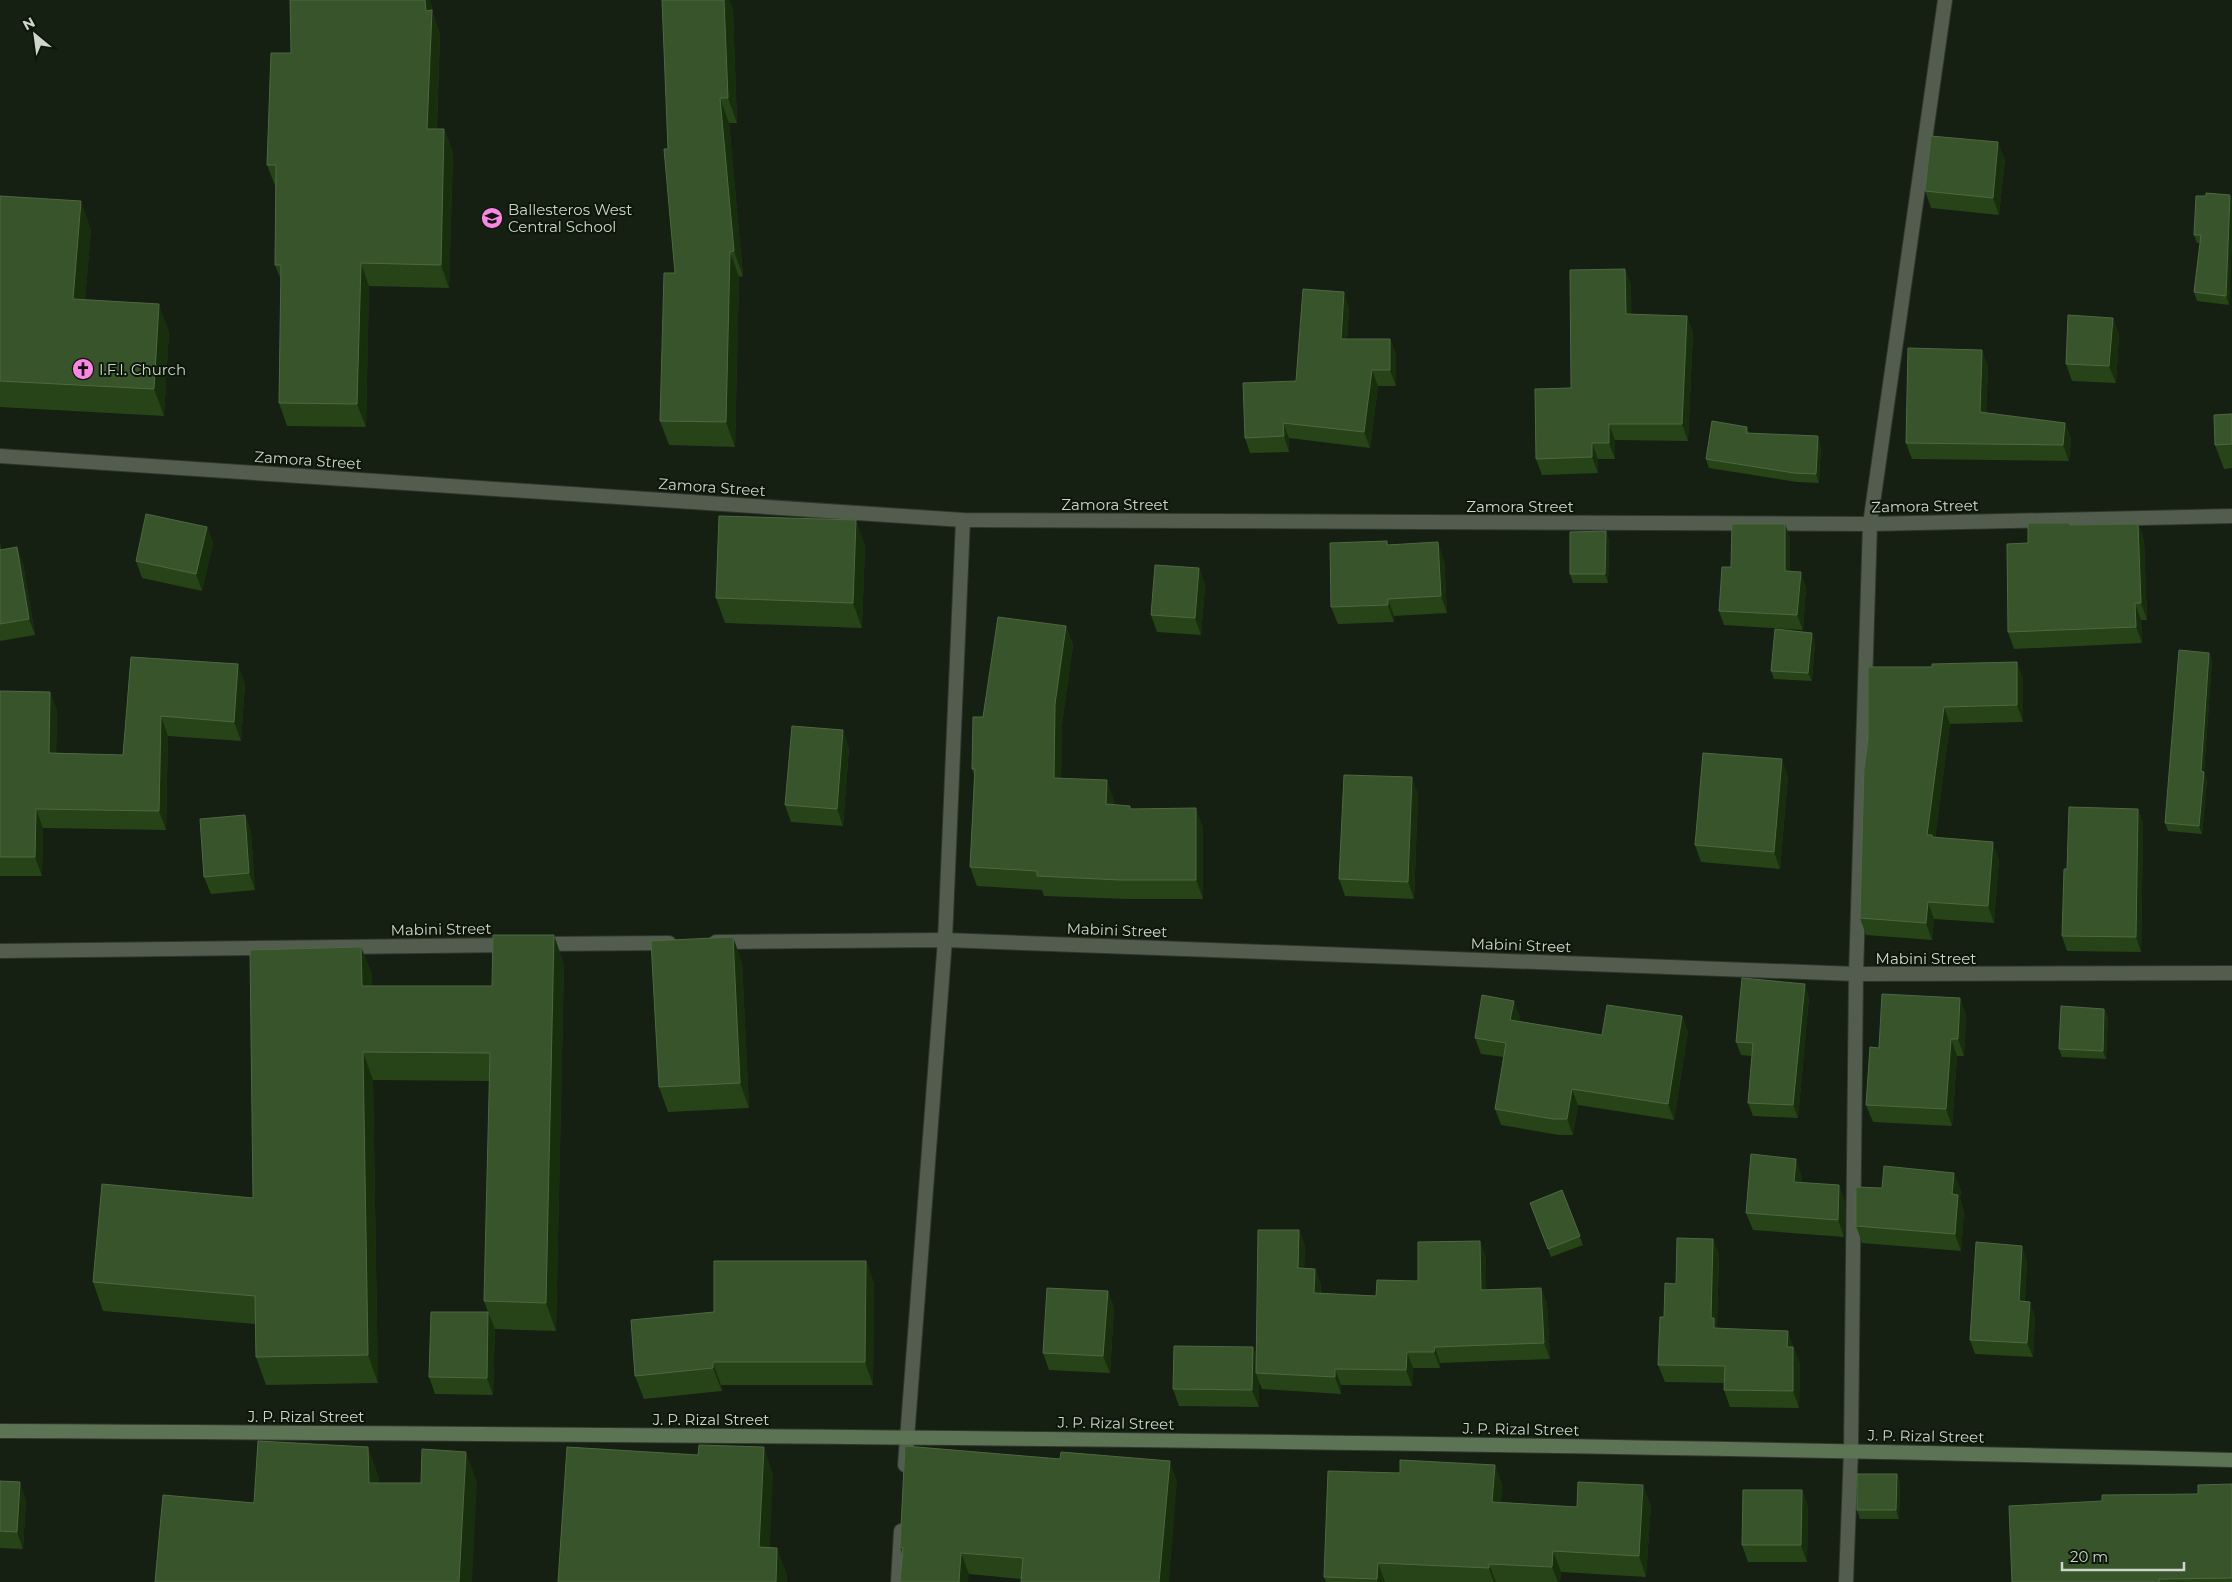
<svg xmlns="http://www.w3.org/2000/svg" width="2232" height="1582" viewBox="0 0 2232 1582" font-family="Montserrat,sans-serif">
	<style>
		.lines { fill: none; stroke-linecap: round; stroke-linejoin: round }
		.minor-casing { stroke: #30362e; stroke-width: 16 }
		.secondary-casing { stroke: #30362e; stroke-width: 16 }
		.minor { stroke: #525d4e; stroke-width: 14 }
		.secondary { stroke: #5c7354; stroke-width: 14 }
		.wall { fill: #264418 }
		.shaded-wall { fill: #172f0d }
		.building { fill: #38542b; stroke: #4f6844 }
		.labels { text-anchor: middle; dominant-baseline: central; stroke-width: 4; stroke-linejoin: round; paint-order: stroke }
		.poi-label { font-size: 15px; fill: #ced5cc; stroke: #0c1609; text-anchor: start }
		.street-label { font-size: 15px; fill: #ced5cc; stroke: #0c1609 }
	</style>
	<rect width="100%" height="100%" fill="#151f12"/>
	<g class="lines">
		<g class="minor-casing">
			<g id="minor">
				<polyline points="0,456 963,520 1870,524 2232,516"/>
				<polyline points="716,942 945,940 1856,974 2232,973"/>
				<polyline points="538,944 669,943"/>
				<polyline points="0,951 512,945"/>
				<polyline points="905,1465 945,940 963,520"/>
				<polyline points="898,1582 901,1531"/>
				<polyline points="1846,1582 1851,1450 1856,974 1870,524 1945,0"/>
			</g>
		</g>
		<g class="secondary-casing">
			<path id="secondary" d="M0,1431C744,1435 1488,1441 2232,1460"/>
		</g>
		<use href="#minor" class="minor"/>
		<use href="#secondary" class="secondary"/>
	</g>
	<g class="wall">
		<polygon points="662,0 729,0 733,9 737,123 729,123 743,276 739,277 735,447 669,445 660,421 675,273 668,149"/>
		<polygon points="432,5 433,14 440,34 437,129 444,129 453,153 449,288 369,286 366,427 287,426 279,403 281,280 275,265 276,188 267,165 291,53"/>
		<polygon points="2005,159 1999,215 1931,208 1925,191"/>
		<polygon points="0,196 91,229 85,300 169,331 164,416 0,407"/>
		<polygon points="2232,200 2232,238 2229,305 2197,301 2194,292 2200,243 2197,243 2194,235"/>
		<polygon points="1625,269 1631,285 1631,314 1693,332 1688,441 1615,440 1615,459 1598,459 1598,473 1542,475 1536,459 1571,388"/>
		<polygon points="1349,307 1347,339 1390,339 1396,354 1396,386 1378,386 1370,448 1289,438 1289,452 1250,453 1245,438 1296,381"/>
		<polygon points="2113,318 2119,335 2116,383 2072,381 2066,364"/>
		<polygon points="1988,365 1986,413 2065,423 2071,439 2069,461 1912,459 1906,443"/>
		<polygon points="2232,414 2232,468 2224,469 2215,445"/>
		<polygon points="1747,427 1749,433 1821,445 1819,483 1797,482 1709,468 1706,459"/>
		<polygon points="1785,524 1790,538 1790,571 1806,586 1803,630 1724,625 1719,611 1731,567"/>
		<polygon points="2138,524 2144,540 2147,620 2141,620 2142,643 2014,649 2008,632 2028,543 2071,525"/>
		<polygon points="207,527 213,544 202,591 142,578 136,561"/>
		<polygon points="1606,531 1609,540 1608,583 1573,583 1570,574"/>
		<polygon points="0,541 1,550 23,563 35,635 0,641"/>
		<polygon points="1387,541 1388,545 1444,559 1447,613 1394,616 1394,622 1338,624 1331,607"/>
		<polygon points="865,545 862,628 725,623 716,598"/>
		<polygon points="1199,568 1205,585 1201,635 1157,632 1151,615"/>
		<polygon points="1066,626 1073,645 1062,724 1061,778 1114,800 1114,805 1203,827 1203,899 1127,899 1044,896 1042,890 977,886 970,867 974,775 972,769 983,717"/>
		<polygon points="1815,641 1812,681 1774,679 1771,671"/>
		<polygon points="2209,653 2212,661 2204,772 2207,780 2202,834 2168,831 2165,823"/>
		<polygon points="131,657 245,683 241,741 168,736 166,830 43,828 42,876 0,876 0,691 50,692 57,711 56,753 123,755"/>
		<polygon points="2017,662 2023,679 2023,722 1950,724 1935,837 1999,859 1994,923 1934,919 1932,940 1866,935 1860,918 1932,667"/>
		<polygon points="849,747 843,826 791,822 785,805"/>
		<polygon points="1788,776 1780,869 1701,862 1695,845"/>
		<polygon points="1418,794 1414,899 1345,896 1339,879"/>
		<polygon points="2138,809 2143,824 2141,952 2067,951 2062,936 2067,869"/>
		<polygon points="245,815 251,832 255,890 211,894 204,877"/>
		<polygon points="361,947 372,975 372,986 492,986 564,964 556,1331 495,1329 493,1395 435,1394 429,1377 488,1312 484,1301 490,1081 373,1080 378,1383 266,1385 256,1357 255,1324 103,1311 93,1282 253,1198"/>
		<polygon points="742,962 749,1108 668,1112 659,1087"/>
		<polygon points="1809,997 1798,1118 1753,1116 1748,1103 1752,1056 1741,1055 1736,1042"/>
		<polygon points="1960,998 1966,1015 1964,1056 1957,1056 1952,1126 1873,1122 1866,1105 1879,1048"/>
		<polygon points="2104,1009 2108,1017 2106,1059 2062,1057 2059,1049"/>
		<polygon points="1682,1016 1688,1032 1674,1120 1578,1105 1573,1135 1559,1135 1501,1125 1495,1109 1504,1057 1481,1054 1475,1038 1520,1017 1519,1021 1602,1035"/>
		<polygon points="1802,1176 1801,1183 1839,1185 1845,1202 1844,1237 1753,1230 1746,1213"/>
		<polygon points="1882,1188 1961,1190 1960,1198 1964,1212 1961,1251 1862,1243 1856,1226"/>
		<polygon points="1562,1190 1583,1245 1551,1257 1530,1203"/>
		<polygon points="1299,1230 1305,1246 1304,1268 1315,1269 1321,1285 1321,1293 1376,1296 1486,1257 1486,1290 1541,1288 1547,1304 1550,1359 1440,1363 1440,1368 1413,1368 1412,1386 1341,1385 1341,1394 1262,1389 1259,1382 1259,1407 1179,1406 1173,1389 1253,1347 1256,1356"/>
		<polygon points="1713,1239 1719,1256 1717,1326 1718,1329 1794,1348 1800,1364 1799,1408 1730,1407 1724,1390 1724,1383 1665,1382 1658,1365 1664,1317 1676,1284"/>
		<polygon points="2027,1260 2025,1301 2035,1316 2033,1357 1975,1354 1970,1340"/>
		<polygon points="866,1261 874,1284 873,1385 721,1385 722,1391 644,1399 635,1376 714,1312"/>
		<polygon points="1108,1291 1114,1308 1110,1373 1049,1370 1043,1353"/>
		<polygon points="1495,1465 1502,1485 1501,1502 1577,1507 1651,1505 1646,1577 1561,1572 1560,1582 1326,1582 1324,1577 1400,1473"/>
		<polygon points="1897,1474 1900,1483 1899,1519 1860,1519 1857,1510"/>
		<polygon points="0,1481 26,1499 23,1549 0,1548"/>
		<polygon points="1177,1482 1021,1579 969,1574 902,1554 900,1547"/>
		<polygon points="2232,1484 2232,1582 2012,1582 2102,1501 2198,1494"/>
		<polygon points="1802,1490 1808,1507 1807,1562 1748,1562 1742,1545"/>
	</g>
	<g class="shaded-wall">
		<polygon points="425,0 430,0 432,5 433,14 440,34 436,152 427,129 426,11"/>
		<polygon points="724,0 729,0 733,9 737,123 728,98"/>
		<polygon points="720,98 729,123 743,276 734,251"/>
		<polygon points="444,129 453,153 449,288 441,265"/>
		<polygon points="1998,142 2005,159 1999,215 1993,198"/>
		<polygon points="2230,195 2232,200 2232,238 2229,305 2226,296"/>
		<polygon points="81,201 91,229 83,326 73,299"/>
		<polygon points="730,252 739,277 735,447 726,422"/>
		<polygon points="361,263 369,286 366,427 357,404"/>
		<polygon points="1625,269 1631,285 1632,330 1626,314"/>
		<polygon points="1344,292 1349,307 1346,355 1341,339"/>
		<polygon points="159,304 169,331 164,416 154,389"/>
		<polygon points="1687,316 1693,332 1688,441 1682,424"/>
		<polygon points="2113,318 2119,335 2116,383 2109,366"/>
		<polygon points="1390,339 1396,354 1396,386 1390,370"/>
		<polygon points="1982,350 1988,365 1986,428 1980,412"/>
		<polygon points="1372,370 1378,386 1370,448 1364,432"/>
		<polygon points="1283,423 1289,438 1289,452 1284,436"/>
		<polygon points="2065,423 2071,439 2069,461 2063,445"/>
		<polygon points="1609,424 1615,440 1615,459 1609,443"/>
		<polygon points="1818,436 1821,445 1819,483 1816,474"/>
		<polygon points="1592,443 1598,459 1598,473 1592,457"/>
		<polygon points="856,520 865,545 862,628 853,603"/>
		<polygon points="1785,524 1790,538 1790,585 1785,571"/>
		<polygon points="2138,524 2144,540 2147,620 2141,603"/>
		<polygon points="207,527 213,544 202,591 196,574"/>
		<polygon points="1606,531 1609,540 1608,583 1605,574"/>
		<polygon points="1438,542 1444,559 1447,613 1441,596"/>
		<polygon points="17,547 23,563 35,635 29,619"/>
		<polygon points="1199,568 1205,585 1201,635 1195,618"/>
		<polygon points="1801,572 1806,586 1803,630 1797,615"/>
		<polygon points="1388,599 1394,616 1394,622 1388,605"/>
		<polygon points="2135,603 2141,620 2142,643 2136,627"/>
		<polygon points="1066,626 1073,645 1062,724 1061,797 1054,778 1055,704"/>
		<polygon points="1812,633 1815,641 1812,681 1808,673"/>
		<polygon points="2209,653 2212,661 2204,772 2207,780 2202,834 2199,826 2201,771"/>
		<polygon points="2017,662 2023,679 2023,722 2017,705"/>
		<polygon points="238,664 245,683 241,741 234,722"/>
		<polygon points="50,692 57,711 56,773 49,753"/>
		<polygon points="1944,707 1950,724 1935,841 1927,835"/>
		<polygon points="161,716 168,736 166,830 159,811"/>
		<polygon points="843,730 849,747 843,826 837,809"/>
		<polygon points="1782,759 1788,776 1780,869 1774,852"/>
		<polygon points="1412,777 1418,794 1414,899 1408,882"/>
		<polygon points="1107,780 1114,800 1112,824 1106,804"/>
		<polygon points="1196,808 1203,827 1203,899 1196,880"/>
		<polygon points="36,809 43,828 42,876 35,857"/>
		<polygon points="2138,809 2143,824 2141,952 2136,937"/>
		<polygon points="245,815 251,832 255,890 249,873"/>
		<polygon points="1993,842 1999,859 1994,923 1988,906"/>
		<polygon points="1928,902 1934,919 1932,940 1926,923"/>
		<polygon points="554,935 564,964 556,1331 546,1303"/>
		<polygon points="733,937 742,962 749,1108 740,1083"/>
		<polygon points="361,947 372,975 372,1014 362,986"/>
		<polygon points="1805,984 1809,997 1798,1118 1793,1105"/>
		<polygon points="1960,998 1966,1015 1964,1056 1958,1039"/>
		<polygon points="1514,1001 1520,1017 1516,1036 1510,1020"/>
		<polygon points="2104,1009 2108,1017 2106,1059 2103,1051"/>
		<polygon points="1682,1016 1688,1032 1674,1120 1668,1104"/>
		<polygon points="1951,1039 1957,1056 1952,1126 1946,1109"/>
		<polygon points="363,1052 373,1080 378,1383 368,1355"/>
		<polygon points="1572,1089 1578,1105 1573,1135 1567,1119"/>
		<polygon points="1796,1159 1802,1176 1800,1199 1794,1182"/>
		<polygon points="1954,1173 1961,1190 1960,1198 1964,1212 1961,1251 1955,1234 1952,1194"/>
		<polygon points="1839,1185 1845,1202 1844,1237 1838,1220"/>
		<polygon points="1299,1230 1305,1246 1304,1284 1298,1268"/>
		<polygon points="1713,1239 1719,1256 1717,1326 1720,1335 1720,1345 1711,1318"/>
		<polygon points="1480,1241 1486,1257 1486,1306 1481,1290"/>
		<polygon points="2022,1246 2027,1260 2024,1315 2019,1301"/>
		<polygon points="866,1261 874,1284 873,1385 865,1362"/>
		<polygon points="1315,1269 1321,1285 1320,1309 1314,1293"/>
		<polygon points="1541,1288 1547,1304 1550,1359 1544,1343"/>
		<polygon points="1108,1291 1114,1308 1110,1373 1103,1356"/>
		<polygon points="2030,1302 2035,1316 2033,1357 2027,1343"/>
		<polygon points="488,1312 495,1329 493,1395 487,1378"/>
		<polygon points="1788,1331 1800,1364 1799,1408 1793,1391 1787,1347"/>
		<polygon points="1253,1347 1260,1364 1256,1373 1259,1382 1259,1407 1252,1390"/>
		<polygon points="1435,1347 1440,1363 1440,1368 1434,1352"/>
		<polygon points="1407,1352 1413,1368 1412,1386 1406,1370"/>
		<polygon points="713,1362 721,1385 722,1391 713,1368"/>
		<polygon points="1335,1369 1341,1385 1341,1394 1335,1377"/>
		<polygon points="368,1447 379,1477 380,1513 369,1483"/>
		<polygon points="764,1447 773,1474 769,1574 759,1547"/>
		<polygon points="466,1452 477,1482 472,1582 459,1582"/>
		<polygon points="1170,1461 1177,1482 1169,1582 1159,1582"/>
		<polygon points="1495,1465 1502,1485 1500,1522 1492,1502"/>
		<polygon points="1897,1474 1900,1483 1899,1519 1896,1510"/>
		<polygon points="20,1482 26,1499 23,1549 17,1532"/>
		<polygon points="1643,1485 1651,1505 1646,1577 1639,1556"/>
		<polygon points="1802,1490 1808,1507 1807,1562 1801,1545"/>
		<polygon points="777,1548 787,1574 787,1582 776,1582"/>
		<polygon points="1553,1551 1561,1572 1560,1582 1558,1582 1552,1567"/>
		<polygon points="961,1553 969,1574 968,1582 959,1582"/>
		<polygon points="1378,1563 1385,1582 1378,1582 1377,1579"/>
		<polygon points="1489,1564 1496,1582 1494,1582 1489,1568"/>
	</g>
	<g class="building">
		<polygon points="290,0 425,0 426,11 432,10 427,129 444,129 441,265 361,263 357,404 279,403 281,265 275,265 276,165 267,165 271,53 291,53"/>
		<polygon points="662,0 724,0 728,98 720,98 734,251 730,252 726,422 660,421 664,273 675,273 664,149 668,149"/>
		<polygon points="1931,136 1998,142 1993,198 1925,191"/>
		<polygon points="2206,193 2230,195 2226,296 2194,292 2201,235 2194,235 2196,196 2206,196"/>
		<polygon points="0,196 81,201 73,299 159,304 154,389 0,381"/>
		<polygon points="1625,269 1626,314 1687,316 1682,424 1609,424 1609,443 1592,443 1592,457 1536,459 1535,389 1571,388 1570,270"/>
		<polygon points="1303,289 1344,292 1341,339 1390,339 1390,370 1372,370 1364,432 1283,423 1284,436 1245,438 1243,383 1296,381"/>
		<polygon points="2068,315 2113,318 2109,366 2066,364"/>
		<polygon points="1908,348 1982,350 1980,412 2065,423 2063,445 1906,443"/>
		<polygon points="2232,414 2232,444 2215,445 2214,415"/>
		<polygon points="1712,421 1747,427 1746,433 1818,436 1816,474 1794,473 1706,459"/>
		<polygon points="146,514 207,527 196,574 136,561"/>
		<polygon points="719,516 856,520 853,603 716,598"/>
		<polygon points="2028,523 2070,523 2070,525 2138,524 2141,603 2135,603 2136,627 2008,632 2007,544 2028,543"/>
		<polygon points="1732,524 1785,524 1785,571 1801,572 1797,615 1719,611 1722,567 1731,567"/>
		<polygon points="1606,531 1605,574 1570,574 1570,532"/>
		<polygon points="1387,541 1387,545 1438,542 1441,596 1388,599 1388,605 1331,607 1330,543"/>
		<polygon points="17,547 29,619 0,624 0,550"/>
		<polygon points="1155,565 1199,568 1195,618 1151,615"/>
		<polygon points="998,617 1066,626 1055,704 1054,778 1107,780 1106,804 1130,806 1130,809 1196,808 1196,880 1120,880 1037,876 1037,871 970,867 975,769 972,769 973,717 983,717"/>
		<polygon points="1775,629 1812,633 1808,673 1771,671"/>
		<polygon points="2179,650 2209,653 2201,771 2204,772 2199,826 2165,823"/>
		<polygon points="131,657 238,664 234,722 161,716 159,811 36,809 35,857 0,857 0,691 50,692 49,753 123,755"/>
		<polygon points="2017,662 2017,705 1944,707 1927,835 1932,835 1932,837 1993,842 1988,906 1928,902 1926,923 1860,918 1864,769 1868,740 1868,667 1932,667 1932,664"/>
		<polygon points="792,726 843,730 837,809 785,805"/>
		<polygon points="1703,753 1782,759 1774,852 1695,845"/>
		<polygon points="1344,775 1412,777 1408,882 1339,879"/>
		<polygon points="2069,807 2138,809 2136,937 2062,936 2064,869 2067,869"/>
		<polygon points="245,815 249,873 204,877 200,819"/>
		<polygon points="493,935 554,935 546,1303 484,1301 490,1053 363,1052 368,1355 256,1357 255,1296 93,1282 102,1184 253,1198 250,950 361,947 362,986 492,986"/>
		<polygon points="733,937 740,1083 659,1087 651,941"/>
		<polygon points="1742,978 1805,984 1793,1105 1748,1103 1753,1043 1736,1042"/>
		<polygon points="1882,994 1960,998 1958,1039 1951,1039 1946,1109 1866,1105 1870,1047 1879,1048"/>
		<polygon points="1482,995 1514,1001 1510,1020 1602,1035 1607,1005 1682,1016 1668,1104 1572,1089 1567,1119 1553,1119 1495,1109 1506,1043 1475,1038"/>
		<polygon points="2061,1006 2104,1009 2103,1051 2059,1049"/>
		<polygon points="1751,1154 1796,1159 1794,1182 1839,1185 1838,1220 1746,1213"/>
		<polygon points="1884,1166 1954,1173 1952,1194 1958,1195 1955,1234 1856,1226 1856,1187 1882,1188"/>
		<polygon points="1562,1190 1580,1236 1548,1249 1530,1203"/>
		<polygon points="1258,1230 1299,1230 1298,1268 1315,1269 1314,1293 1376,1296 1377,1280 1418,1281 1418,1242 1480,1241 1481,1290 1541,1288 1544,1343 1435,1347 1434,1352 1407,1352 1406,1370 1335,1369 1335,1377 1256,1373"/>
		<polygon points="1677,1238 1713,1239 1711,1318 1714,1318 1714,1328 1788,1331 1787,1347 1793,1347 1793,1391 1724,1390 1725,1366 1658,1365 1660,1317 1664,1317 1665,1283 1676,1284"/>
		<polygon points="1976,1242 2022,1246 2019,1301 2030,1302 2027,1343 1970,1340"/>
		<polygon points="714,1261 866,1261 865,1362 713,1362 713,1368 635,1376 631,1320 714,1312"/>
		<polygon points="1047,1288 1108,1291 1103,1356 1043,1353"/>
		<polygon points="431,1312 488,1312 487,1378 429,1377"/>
		<polygon points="1174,1346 1253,1347 1252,1390 1173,1389"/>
		<polygon points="258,1441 368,1447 369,1483 421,1483 422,1449 466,1452 459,1582 155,1582 163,1495 254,1503"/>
		<polygon points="699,1445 764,1447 759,1547 777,1548 776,1582 558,1582 567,1447 698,1455"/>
		<polygon points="905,1446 1060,1459 1061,1452 1170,1461 1159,1582 1021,1582 1023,1558 961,1553 959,1582 900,1582 903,1548 900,1547"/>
		<polygon points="1400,1460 1495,1465 1492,1502 1577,1507 1578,1482 1643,1485 1639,1556 1553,1551 1552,1567 1489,1564 1489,1568 1378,1563 1377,1579 1324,1577 1328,1471 1400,1473"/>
		<polygon points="1857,1474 1897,1474 1896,1510 1857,1510"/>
		<polygon points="0,1481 20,1482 17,1532 0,1531"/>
		<polygon points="2232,1484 2232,1578 2159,1579 2159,1582 2012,1582 2009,1506 2102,1501 2102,1495 2198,1494 2198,1485"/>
		<polygon points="1743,1490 1802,1490 1801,1545 1742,1545"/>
	</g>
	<defs>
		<g id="school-disc" transform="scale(1.125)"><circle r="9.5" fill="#fc86e4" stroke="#0c1609"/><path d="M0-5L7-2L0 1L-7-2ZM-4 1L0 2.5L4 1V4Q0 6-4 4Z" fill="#111"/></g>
		<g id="church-disc" transform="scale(1.125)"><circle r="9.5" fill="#fc86e4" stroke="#0c1609"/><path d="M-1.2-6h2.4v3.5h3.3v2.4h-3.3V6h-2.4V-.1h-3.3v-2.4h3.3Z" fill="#111"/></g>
	</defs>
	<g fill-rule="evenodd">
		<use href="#school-disc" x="492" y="218"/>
		<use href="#church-disc" x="83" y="369"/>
	</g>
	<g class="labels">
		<g class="poi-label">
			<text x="508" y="209">Ballesteros West<tspan x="508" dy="17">Central School</tspan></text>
			<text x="99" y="369">I.F.I. Church</text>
		</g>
		<g class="street-label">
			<text transform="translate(308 460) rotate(4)">Zamora Street</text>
			<text transform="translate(712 487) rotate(4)">Zamora Street</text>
			<text x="1115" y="504">Zamora Street</text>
			<text x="1520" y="506">Zamora Street</text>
			<text transform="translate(1925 506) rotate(-1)">Zamora Street</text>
			<text transform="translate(441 929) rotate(-1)">Mabini Street</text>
			<text transform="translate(1117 930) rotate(2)">Mabini Street</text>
			<text transform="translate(1521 945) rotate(2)">Mabini Street</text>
			<text x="1926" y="958">Mabini Street</text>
			<text x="306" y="1416">J. P. Rizal Street</text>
			<text x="711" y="1419">J. P. Rizal Street</text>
			<text transform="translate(1116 1423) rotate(1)">J. P. Rizal Street</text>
			<text transform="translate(1521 1429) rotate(1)">J. P. Rizal Street</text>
			<text transform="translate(1926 1436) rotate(1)">J. P. Rizal Street</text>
		</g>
	</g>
	<g transform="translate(35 35) rotate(331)" stroke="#0c1609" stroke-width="4" paint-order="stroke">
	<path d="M0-4L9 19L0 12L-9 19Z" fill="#ced5cc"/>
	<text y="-8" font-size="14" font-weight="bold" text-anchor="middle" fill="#ced5cc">N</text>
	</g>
	<path d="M2062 1562v8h122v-8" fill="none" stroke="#ced5cc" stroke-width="2.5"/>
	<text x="2070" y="1562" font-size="15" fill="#ced5cc" stroke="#0c1609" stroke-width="4" paint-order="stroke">20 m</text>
</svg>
